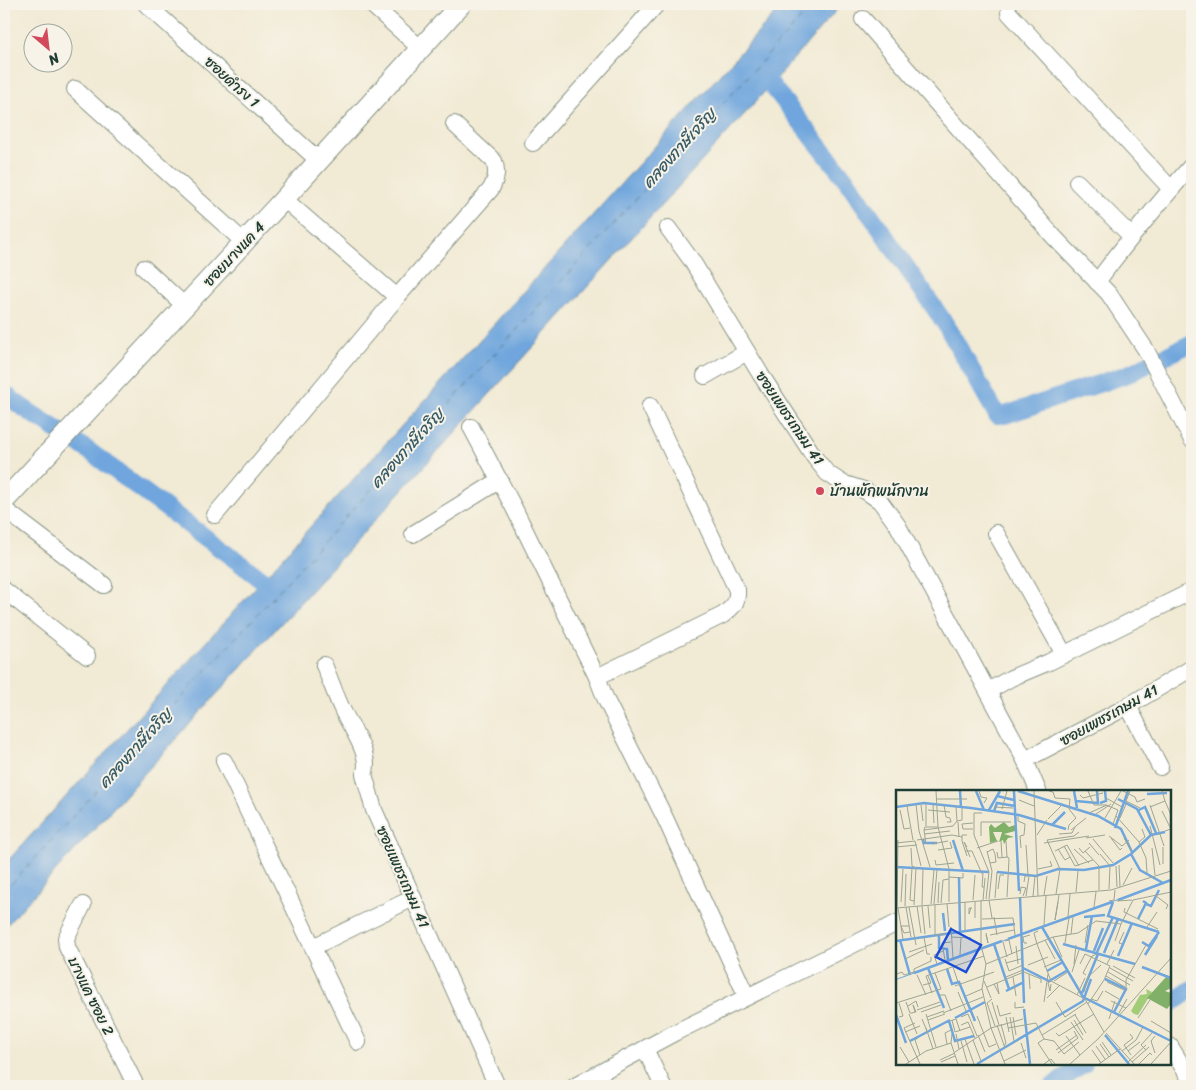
<svg xmlns="http://www.w3.org/2000/svg" width="1196" height="1090" viewBox="0 0 1196 1090" font-family="Sriracha,'Playpen Sans Thai',sans-serif">
	<style>
		.water { fill: #6fa6dd; stroke: #477288 }
		.lines { fill: none; stroke-linecap: round; stroke-linejoin: round }
		.canal { stroke: #6fa6dd; stroke-width: 18 }
		.ferry { stroke: #375c67; stroke-width: 1; stroke-dasharray: 6 5; stroke-linecap: butt }
		.minor-casing { stroke: #889484; stroke-width: 18 }
		.tertiary-casing { stroke: #889484; stroke-width: 22 }
		.minor { stroke: #fff; stroke-width: 16 }
		.tertiary { stroke: #fff; stroke-width: 20 }
		.poi-dot { fill: #d1495b; stroke: #f7f3e8; stroke-width: 2 }
		.labels { text-anchor: middle; dominant-baseline: central; stroke-width: 4; stroke-linejoin: round; paint-order: stroke }
		.street-label { font-size: 15px; fill: #1f3d34; stroke: #f7f3e8 }
		.poi-label { font-size: 15px; fill: #1f3d34; stroke: #f7f3e8; text-anchor: start }
		.water-label { font-size: 16px; font-style: italic; fill: #375c67; stroke: #f7f3e8 }
		.inset-river { fill: none; stroke: #6fa6dd; stroke-width: 2.5 }
		.inset-road { fill: none; stroke: #9da594; stroke-width: 1 }
		.view { fill: #1d4ed8; fill-opacity: 0.15; stroke: #1d4ed8; stroke-width: 2.5 }
		.inset-edge { fill: none; stroke: #1f3d34; stroke-width: 2.5 }
	</style>
	<rect width="100%" height="100%" fill="#f7f3e8"/>
	<filter id="ink" filterUnits="userSpaceOnUse"><feTurbulence type="fractalNoise" baseFrequency=".02" numOctaves="2"/><feDisplacementMap in="SourceGraphic" scale="10" xChannelSelector="R" yChannelSelector="G"/><feConvolveMatrix kernelMatrix="1 2 1 2 8 2 1 2 1" color-interpolation-filters="sRGB"/></filter>
	<filter id="wash" filterUnits="userSpaceOnUse"><feTurbulence type="fractalNoise" baseFrequency=".0096" numOctaves="4" result="noise"/><feDisplacementMap in="SourceGraphic" scale="20" xChannelSelector="R" yChannelSelector="G"/><feGaussianBlur stdDeviation="1.12" result="paint"/><feColorMatrix in="noise" values="0 0 0 0 0 0 0 0 0 0 0 0 0 0 0 0 0 1.4 0 .05"/><feComposite in="paint" operator="in"/></filter>
	<g filter="url(#wash)">
		<rect width="100%" height="100%" fill="#f1ead4"/>
		<polygon class="water" points="784,4 842,4 751,107 4,928 4,865"/>
		<g class="lines">
			<g class="canal">
				<polyline points="757,67 848,182 946,325 997,415 1005,415 1128,374 1192,343"/>
				<polyline points="4,393 22,407 85,448 276,590"/>
				<polyline points="1170,1004 1192,989"/>
				<polyline points="1053,1086 1084,1064"/>
			</g>
			<polyline class="ferry" points="4,892 814,4"/>
		</g>
	</g>
	<g filter="url(#ink)">
		<g class="lines">
			<g class="minor-casing">
				<g id="minor">
					<polyline points="146,4 318,160"/>
					<polyline points="371,4 420,48"/>
					<polyline points="1009,13 1171,189"/>
					<polyline points="863,19 1054,237 1109,294 1146,350 1192,440"/>
					<polyline points="75,89 244,242"/>
					<polyline points="533,143 657,4"/>
					<polyline points="1077,182 1131,236"/>
					<polyline points="668,228 692,261 761,375 815,458 827,473 842,483 864,490 880,501 898,526 1025,760 1038,791"/>
					<polyline points="144,268 185,306"/>
					<path d="M1097,282C1127,241 1159,203 1192,165"/>
					<path d="M397,297L491,189C496,179 498,172 494,161L454,124"/>
					<polyline points="705,376 747,352"/>
					<polyline points="471,427 514,508 597,677 606,700 665,818 747,997"/>
					<polyline points="4,509 104,585"/>
					<polyline points="215,515 397,297 284,199"/>
					<polyline points="996,533 1064,654"/>
					<polyline points="413,534 500,480"/>
					<polyline points="4,590 87,656"/>
					<path d="M324,665C330,679 335,694 342,709C349,725 373,756 364,774L374,810L497,1086"/>
					<path d="M597,677L723,615C733,607 738,603 737,590L650,406"/>
					<polyline points="988,691 1011,678 1049,662 1192,591"/>
					<polyline points="1128,706 1160,767"/>
					<polyline points="1025,760 1128,706 1192,668"/>
					<polyline points="224,761 358,1042"/>
					<polyline points="83,905 66,938 67,947 136,1086"/>
					<polyline points="313,947 413,898"/>
					<polyline points="1170,1046 1192,1082"/>
					<polyline points="645,1049 663,1086"/>
					<polyline points="575,1086 676,1032 897,923"/>
				</g>
			</g>
			<g class="tertiary-casing">
				<polyline id="tertiary" points="4,501 284,199 461,4"/>
			</g>
			<use href="#minor" class="minor"/>
			<use href="#tertiary" class="tertiary"/>
		</g>
	</g>
	<circle class="poi-dot" cx="820" cy="491" r="5"/>
	<g class="labels">
		<g class="street-label">
			<text transform="translate(232 82) rotate(42)">ซอยดำรง 1</text>
			<text transform="translate(234 254) rotate(-47)">ซอยบางแค 4</text>
			<text transform="translate(790 418) rotate(56)">ซอยเพชรเกษม 41</text>
			<text transform="translate(1109 715) rotate(-29)">ซอยเพชรเกษม 41</text>
			<text transform="translate(403 877) rotate(66)">ซอยเพชรเกษม 41</text>
			<text transform="translate(91 996) rotate(64)">บางแค ซอย 2</text>
		</g>
		<g class="poi-label">
			<text x="830" y="491">บ้านพักพนักงาน</text>
		</g>
		<g class="water-label">
			<text transform="translate(679 148) rotate(-48)">คลองภาษีเจริญ</text>
			<text transform="translate(407 448) rotate(-48)">คลองภาษีเจริญ</text>
			<text transform="translate(135 748) rotate(-48)">คลองภาษีเจริญ</text>
		</g>
	</g>
	<g transform="translate(896 790)">
		<rect width="275" height="275" fill="#f1ead4"/>
		<path d="M250,199L256,202L242,225L238,224L235,221L244,205L251,204Z" fill="#a2cc78"/>
		<path d="M108,32L113,37L119,35V41L108,44L118,47L112,48L108,54L107,50L103,52L106,42H97L101,51L94,53L93,37L95,34L99,38ZM270,187L275,188V198L269,201L275,203V214L271,219L251,208Z" fill="#81b068"/>
		<path d="M275,90V91L0,190V189Z" fill="#6fa6dd"/>
		<path class="inset-river" d="M64,1L65,17M80,1L88,20M118,1L123,101M122,1L202,26L225,39L236,62M178,1L181,18M251,4L271,3M101,6L118,10M222,9L241,19L255,45M180,11L202,13L201,1M204,13L210,11L209,1M0,17L28,13L75,18L123,25L170,39M93,20L104,1M243,20L249,17L260,43M98,21L101,13L119,16M156,35L169,22M219,38L232,1M27,49L28,53H41M57,50L67,81M235,64L244,80L267,93M0,77L93,82M101,82L122,84M122,84L140,86L162,79L188,80L217,75L235,64L255,45L269,42M63,87L64,141M124,107L128,213M222,110L275,90M217,112L212,126L263,142M250,114L255,116L263,100M47,123L49,141M188,127L209,125M242,129L250,113L247,111M146,137L187,207L275,251M43,144V158L51,159L52,171M112,149L216,112M4,150L14,185M0,151L119,134M246,152L254,157L249,165M98,154L113,199M167,154L239,174M253,156L263,142M190,159L196,126M198,161L207,138M201,162L217,127M208,163L222,129M249,165L261,146M222,166L236,133M246,177L275,188M32,178L48,218M127,178L153,191L172,180M51,179L56,194L63,192L79,231M151,181L167,172M18,183L106,151M209,189L230,199L218,222M110,201L128,192M186,203L202,164M128,219L134,274M0,225L10,253M59,228L89,212M53,231L59,251L78,246M209,245L233,274M14,251L54,230M81,274L187,211L195,189"/>
		<path class="inset-road" d="M40,1L42,37L53,79V112M83,1L85,7L91,8L88,13M138,1L142,106M153,1L157,2L159,8L174,9L173,19L180,28L173,35L172,40M192,1L198,15H210L222,20L217,34M227,1L239,7L241,12L249,9M234,1L230,11L244,18M184,5L187,8L207,3M210,8L226,17M40,9H71M123,10L138,16M269,11L275,25M30,13V36M20,14L23,41L34,77M14,15L11,16L17,50M25,15L27,31M37,15L38,33M48,15L50,27L54,28L55,32H51M254,15L268,56M98,17L117,18M254,17L269,11L266,1M106,19L111,1M4,20L8,39L14,38M32,20L54,22M266,21L275,39L269,41M86,23H78V45L93,82L90,109M193,23L211,15M200,24L215,14M122,26V31L129,34L128,45L124,46L125,58M220,26L243,52L250,68L251,83M209,28L225,1M224,28L231,12M152,29L166,15M61,31L66,30V18M62,32L63,47M254,36L264,75M77,39H67L66,34L77,33M28,40L29,37H42M175,40L190,28M28,44L54,41M163,44L176,43L179,37M141,45L151,30M85,46V32H115M213,46L226,56L233,50M190,48L209,45M215,48L224,60L226,58M228,48L236,62M197,49L217,73M21,50L56,45L66,47M105,51L106,67M110,51L111,67M243,52L249,47L246,39M0,53L19,51L25,76M148,53L193,46M193,53L203,65M30,54L28,40L57,36L61,31L60,17M36,54L52,51M130,55L132,85M168,56L179,76L197,70M0,57L21,55M71,57L68,52L74,67M267,57V74M15,58L16,76L20,78L18,115M81,58L102,51M183,58L187,63L194,57M256,58L259,85M162,59L169,70L174,67M178,59L193,73M42,60L56,58L54,52M69,61H76L86,84M91,61L96,81L93,109M159,61L171,55L183,76M189,61L203,76V100M91,62L97,59L99,64L100,72L94,73M101,62L102,68L112,67L113,69L111,107M204,64L214,76L213,99M71,66L66,51V45H71M39,70L40,75L58,73M223,75L224,97M220,76L221,97M16,78L14,110L18,111M142,79L156,76L154,71M87,83L86,97H88M53,87L67,88V83M128,92L129,86H133L130,106M227,95L236,78M102,99L104,85H108M180,102L182,81M124,104L125,97L130,98L127,106M160,104L164,79L151,50L178,46L183,42M148,105L151,86M137,106L139,86M260,106L272,115L270,119M99,108L101,82M77,110L79,85M85,110V156L90,174L86,199L95,238L109,274M87,110L89,88M93,110L96,128M213,111L218,110L219,100M221,111L236,110M5,112L7,79M162,112L159,130L163,105M42,113L43,92M45,113L47,90L53,89M35,114L38,80M38,114L41,80M51,114L53,137M26,115L27,79M39,115V145L50,144M9,116L10,84M21,116L25,143M26,116L29,144M32,116L34,138M1,117L2,50M10,117L15,147M13,117L20,155M198,117L200,102M0,118L215,100L275,81M2,118L7,149M75,118L73,124V118H76M229,118L228,122L262,139M98,127L101,145M172,127L174,104M79,128V112M86,129L117,128L119,145M148,135L150,106M13,136H5L8,143L14,142M55,137L57,168M251,137L261,122M69,140V112M142,141L138,143L141,154L155,191L189,209L208,242M175,144L177,127M90,145L92,153L90,143M94,145L118,140M28,147L31,164H34M55,147L75,148M157,147L166,167M149,150L159,169M109,151L113,150L116,164M219,151L225,134M107,152L111,167M131,153H128L127,147L134,145M169,153L173,128M189,153L192,135M226,154L223,153L228,142M120,156L122,174M13,162L36,154M64,165L65,148M9,169L28,160M109,169L113,181L127,175M49,170L46,153L55,152M110,173L125,169M41,174L38,165L47,161M90,174L157,147L182,143L200,131L225,134L237,110L275,102M178,174L180,155M184,174L189,164L214,176L208,190M211,174L218,160M132,175L152,167M217,176L239,188M57,177L62,192M148,177L165,170M214,178L237,191M176,182L183,160M212,182L234,195M1,184L6,182L8,185L18,182V179L35,171V167M133,184L134,199M21,185L30,205M190,185L187,183L196,166L201,164M210,186L229,197M110,187L127,180M117,187L120,206M88,191L95,208M158,191L172,182M211,192L228,200M98,194L103,204L101,193M155,194L154,201L152,193L155,191M27,195L35,193L32,186M59,196L98,182M91,197L128,182L145,189V193M209,201L223,209M230,201V190L250,155M62,202L70,221M188,202L192,187L205,175M36,203L30,186L88,166M44,205H49L55,221M181,205L189,188M70,206L86,199M151,208L164,195M96,209L91,213L99,236M195,209L201,211L207,201M215,211L230,218M10,212L14,223H16L19,222H20L17,215L19,222M96,212L103,235M119,212V218L128,217M148,212L152,184M160,212L169,227L191,212M0,213L45,199L39,183M192,214L208,190M101,215L104,226L115,223M12,216L20,211L22,217M21,220L44,212M25,222L45,215M47,223L87,207M223,223L231,209M13,224L21,244M30,224L40,257M179,225L190,243M81,226L93,257L100,254M3,227L7,226L3,213M31,227L48,221M65,227L72,224L81,246M110,227L113,242M114,227L118,251M117,227L120,245M242,228L254,210M26,229L31,241L30,238M213,229L219,211M32,230L49,224M56,230L59,242L74,237M178,230L187,245M54,231L60,229L64,241M255,231L275,243M175,232L187,250M19,233L8,238L24,274M105,234L110,253L108,256M65,235L72,232L79,248M101,235L109,258M112,238L140,233L148,249L158,251L168,264L183,252M31,241L37,259M9,242L24,236M160,243L163,246L198,224M210,243L238,274M56,244L55,253L62,274M60,244L63,259M234,244L237,248L228,255L235,265M82,245L89,262M146,245L180,224M170,246L184,265M23,247L19,250L24,265M69,249L78,274M148,249L142,253L156,274M77,250L85,271M65,251L71,272M206,252L215,265M125,253L130,268M51,254L49,243L55,240M204,254L213,267M200,256L209,269M4,257L13,272M160,260L181,245M196,260L205,273M250,260L245,255L256,243M226,261L240,250L247,237M232,261L244,252M59,262L95,238L127,229M162,263L182,248L178,241M259,263L255,251L259,246M44,270L59,263M108,271L130,260M45,272L59,266M232,272L250,255M236,272L253,257M10,274L30,261L55,253M148,274L155,269L159,274M174,274L202,249L275,168M203,274L224,259M243,274L254,263L256,265M255,274L275,252"/>
		<path class="view" d="M55,139L85,155L70,182L40,167Z"/>
		<rect width="275" height="275" class="inset-edge"/>
	</g>
	<rect width="1196" height="1090" fill="none" stroke="#f7f3e8" stroke-width="20"/>
	<g transform="translate(48 48) rotate(152)"><circle r="24" fill="#f7f3e8" stroke="#a1aaa0"/>
	<path d="M0-4L9 19L0 12L-9 19Z" fill="#d1495b"/>
	<text y="-8" font-size="14" font-weight="bold" text-anchor="middle" fill="#1f3d34">N</text>
	</g>
</svg>
